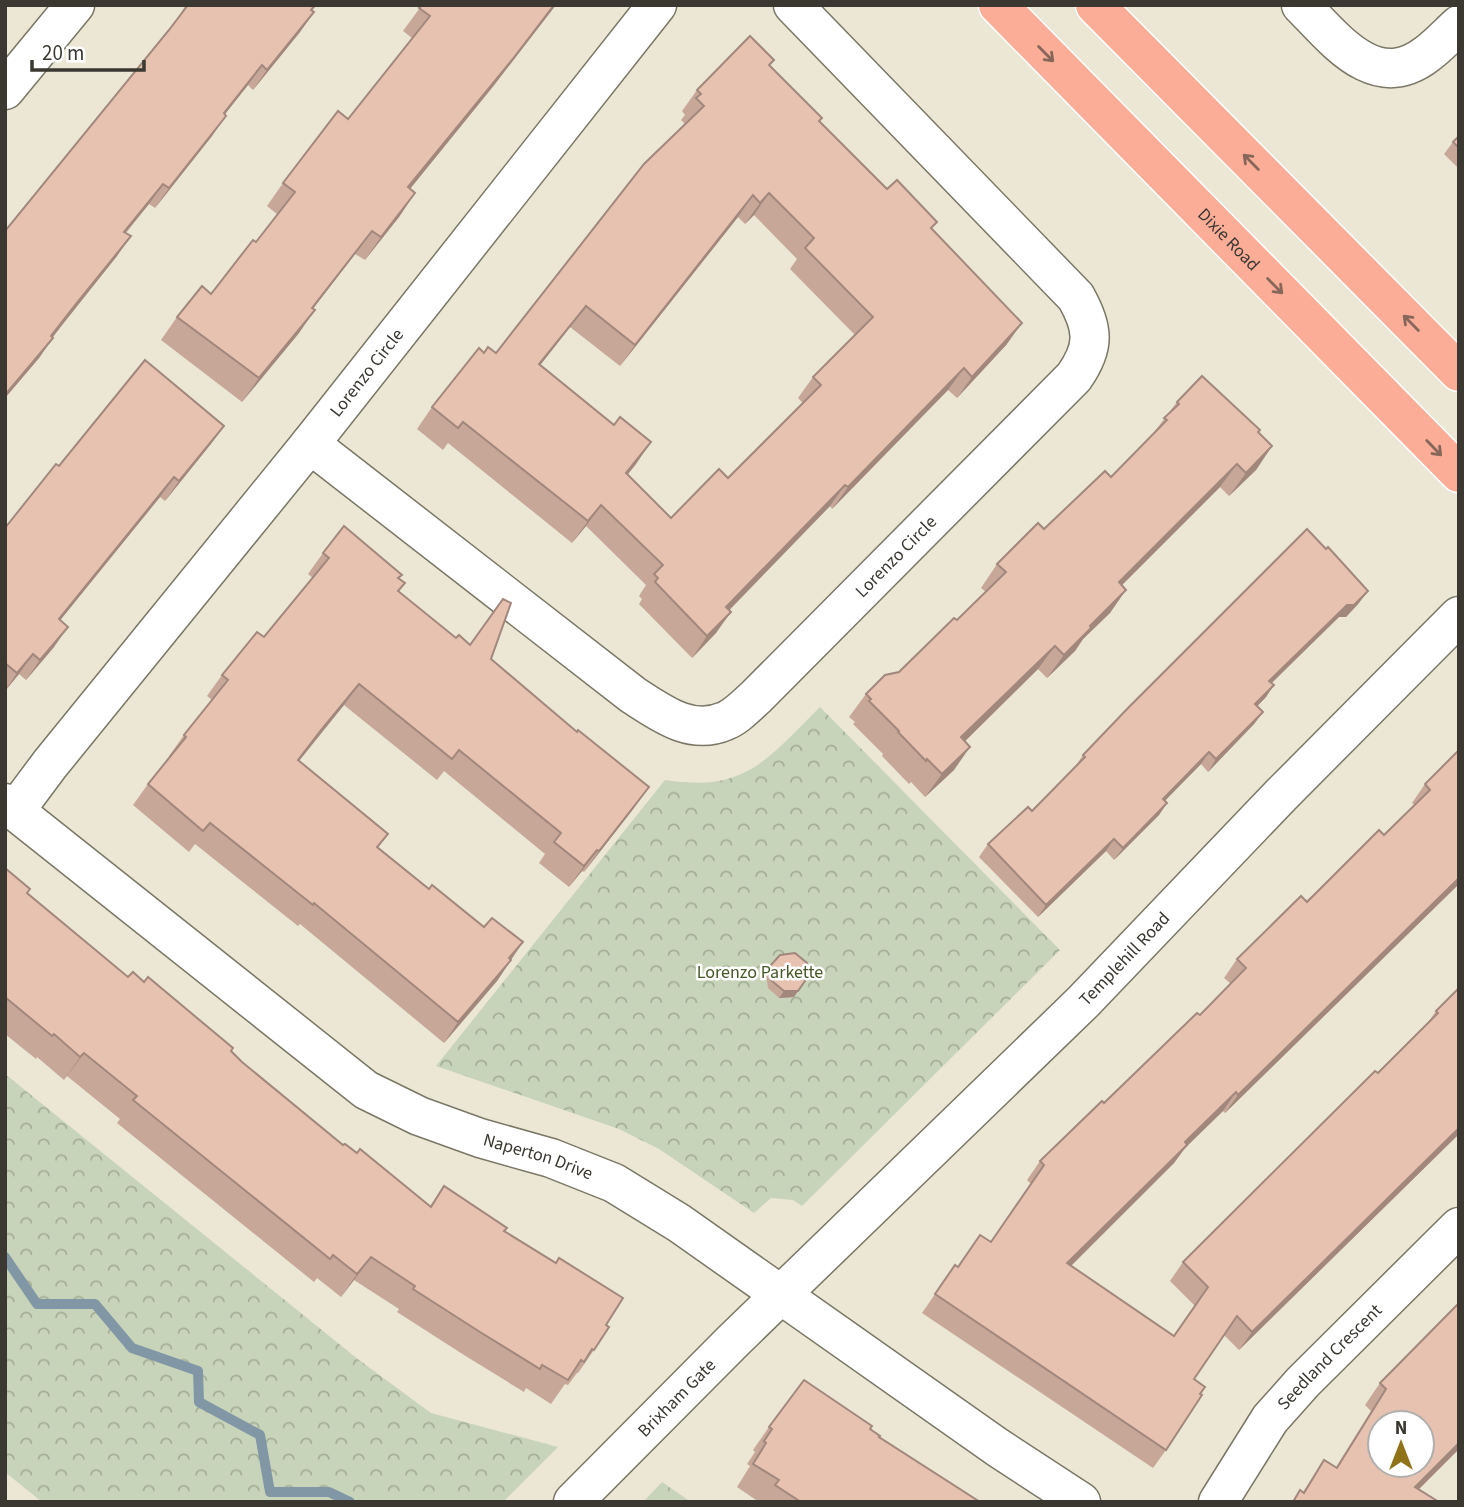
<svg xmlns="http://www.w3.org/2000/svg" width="1464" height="1507" viewBox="0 0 1464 1507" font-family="'Source Sans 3',sans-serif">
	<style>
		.park { fill: url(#park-crowns) }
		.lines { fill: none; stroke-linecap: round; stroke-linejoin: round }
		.stream { stroke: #8197a6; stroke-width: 10 }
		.minor-casing { stroke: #7a7766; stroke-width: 41 }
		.major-casing { stroke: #fff; stroke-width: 41 }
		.minor { stroke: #fff; stroke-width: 38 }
		.major { stroke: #fbad97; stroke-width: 38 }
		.wall { fill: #c7a798; fill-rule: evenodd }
		.shaded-wall { fill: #a2887c }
		.building { fill: #e7c2b1; stroke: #a2887c; stroke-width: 2; fill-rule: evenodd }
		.oneway { stroke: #87675a }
		.labels { text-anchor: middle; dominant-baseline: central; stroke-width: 5; stroke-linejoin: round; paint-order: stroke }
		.street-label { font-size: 18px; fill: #3a3831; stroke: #fff }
		.park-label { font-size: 18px; fill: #465a27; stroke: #fff }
	</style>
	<defs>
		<pattern id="park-crowns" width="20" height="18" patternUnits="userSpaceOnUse" patternTransform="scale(1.75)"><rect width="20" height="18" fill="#c8d4b9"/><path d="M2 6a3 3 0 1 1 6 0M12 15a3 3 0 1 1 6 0" fill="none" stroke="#a3ad97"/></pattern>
	</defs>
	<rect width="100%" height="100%" fill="#ebe7d4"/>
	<g class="park">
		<path d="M820,707L1060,950L802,1206L793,1200L771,1198L754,1213L659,1149L619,1129L436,1066L665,780C746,793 767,759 820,707Z"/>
		<polygon points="5,1074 359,1360 431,1413 558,1447 503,1502 42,1502 5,1472"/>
		<polygon points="662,1482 691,1502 643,1502"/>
	</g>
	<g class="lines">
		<polyline class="stream" points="5,1257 37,1304 95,1304 132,1348 198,1371 199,1402 260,1435 270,1492 329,1492 350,1502"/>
		<g class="minor-casing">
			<g id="minor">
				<path d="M1301,5C1335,39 1375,94 1427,54C1438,46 1448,35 1459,25"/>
				<polyline points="5,90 75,5"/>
				<path id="s1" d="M310,444L633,695C661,713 691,736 725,721C736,717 747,705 756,697L1074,377C1095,347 1094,329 1076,297L793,5"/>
				<path id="s2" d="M5,803L366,1090L419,1116L480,1138L551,1158L614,1183L679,1223L997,1447L1081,1502"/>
				<path id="s3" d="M15,811L50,764L310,444L657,5"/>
				<path id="s4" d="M573,1502L733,1341L1083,1002L1281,795L1459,616"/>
				<path id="s5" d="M1218,1502L1270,1419L1303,1382L1459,1227"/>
			</g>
		</g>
		<g class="major-casing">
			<g id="major">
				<path id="s6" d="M998,5L1459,473"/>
				<polyline points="1095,5 1459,372"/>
			</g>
		</g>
		<use href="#minor" class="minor"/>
		<use href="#major" class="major"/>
	</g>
	<g class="wall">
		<polygon points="186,5 317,5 312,11 314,12 300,32 253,90 248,85 225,114 212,136 155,208 149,204 126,233 117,256 62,324 39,358 5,398 5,231 173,25"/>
		<polygon points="422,5 495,84 410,189 415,193 399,217 365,260 355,254 313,308 299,333 242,402 161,340 177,317 211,294 256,242 277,214 267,206 283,183 348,119 412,38 403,31"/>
		<path d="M774,60L770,66L820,122L887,189L932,229L1007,344L957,398L948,390L832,509L830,506L729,610L716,633L692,658L639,604L642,599L639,596L646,585L586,526L572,543L448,443L443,450L417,429L432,407L484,353H496L685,124L681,120L685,115L682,111L697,90ZM754,215L797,259L790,269L855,335L813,377L798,398L803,403L728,478L671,518L628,474L636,464L540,365L570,327L620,366L738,217L745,224Z"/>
		<polygon points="1459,136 1459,169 1444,154 1453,142"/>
		<polygon points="1177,402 1258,433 1272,446 1256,470 1229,496 1220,487 1122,585 1110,613 1083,639 1075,651 1047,678 1038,669 965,741 954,770 925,797 911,782 909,784 882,756 883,754 853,724 855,722 849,717 866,694 899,672 957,620 986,592 981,588 997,564 1044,529 1111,477 1152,435"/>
		<polygon points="224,426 210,445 165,501 160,497 60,620 54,647 26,680 19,674 5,691 5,528 59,466"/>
		<polygon points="323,553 402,575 399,578 399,592 456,638 470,645 491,659 634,808 584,872 582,871 569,887 539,863 545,854 444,771 437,780 344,705 306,751 299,761 388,834 378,848 511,960 497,981 444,1043 300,924 298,926 195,844 189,852 133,805 148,784 170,757 169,756 184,735 212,700 207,696 222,675 264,637 313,578 308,574"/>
		<polygon points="1359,603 1346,617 1339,617 1272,683 1266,697 1257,706 1263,712 1254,724 1208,772 1201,764 1165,800 1167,803 1159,815 1114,860 1106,851 1038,917 979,857 988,844 1032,811 1075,767 1083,755"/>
		<polygon points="1459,750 1459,884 1225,1113 1223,1111 1185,1148 1174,1163 1071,1265 1174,1336 1195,1306 1170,1281 1183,1262 1427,1024 1436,1011 1459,988 1459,1134 1239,1350 1224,1335 1194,1379 1201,1394 1166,1450 1153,1468 922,1313 955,1265 958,1267 991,1242 1031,1184 1027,1180 1040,1161 1200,1015 1231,984 1224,978 1237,959 1384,835 1415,805 1412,803 1425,784"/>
		<polygon points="5,868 27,893 128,977 231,1051 242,1062 343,1145 357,1153 430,1206 444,1186 504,1231 606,1325 594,1350 578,1373 577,1373 568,1385 565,1384 551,1404 526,1388 524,1392 464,1355 397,1312 399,1309 354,1280 341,1297 317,1278 314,1282 117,1123 120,1119 67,1076 64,1080 37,1057 36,1059 5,1034"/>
		<polygon points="770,966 794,997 779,998 768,988 766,973"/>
		<polygon points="1459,1303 1459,1449 1419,1489 1439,1502 1292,1502 1300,1490 1303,1492 1324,1460 1336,1467 1371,1411 1365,1405 1380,1383"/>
		<polygon points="769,1427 870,1429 879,1437 980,1502 759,1502 737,1487 750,1466 747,1464 755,1452 753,1450"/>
	</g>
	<g class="shaded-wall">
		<polygon points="554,5 556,5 495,84 392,211 408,187"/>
		<polygon points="314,12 300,32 253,90 267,70"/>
		<polygon points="262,65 248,85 210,133 224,113"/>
		<polygon points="226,116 212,136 155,208 169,188"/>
		<polygon points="163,184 149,204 110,251 124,232"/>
		<polygon points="415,193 399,217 365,260 381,237"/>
		<polygon points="769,193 754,215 745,224 760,203"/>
		<polygon points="753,195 738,217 620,366 635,345"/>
		<polygon points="372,231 355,254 296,331 312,308"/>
		<polygon points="131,236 117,256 40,353 53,338 39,358 5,398 5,395"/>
		<polygon points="586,306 570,327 524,386 539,364"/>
		<polygon points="315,310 299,333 242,402 259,378"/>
		<polygon points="1022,323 1007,344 957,398 972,377"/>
		<polygon points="964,368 948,390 832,509 848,487"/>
		<polygon points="224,426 210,445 165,501 179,481"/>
		<polygon points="651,442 636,464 611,495 626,473"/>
		<polygon points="1272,446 1256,470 1229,496 1246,473"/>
		<polygon points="1237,464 1220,487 1102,605 1119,582"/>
		<polygon points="174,477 160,497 45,639 59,619"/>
		<polygon points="845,485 830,506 711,629 726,607"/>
		<polygon points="601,505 586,526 572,543 588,521"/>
		<polygon points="1126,590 1110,613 1083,639 1075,651 1047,678 1064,655 1090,626"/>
		<polygon points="1368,591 1359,603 1346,617 1339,617 1261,693 1269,681 1347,605"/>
		<polygon points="731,612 716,633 692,658 707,636"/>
		<polygon points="68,627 54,647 26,680 40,660"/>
		<polygon points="1055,646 1038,669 945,761 961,737"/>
		<polygon points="33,654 19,674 5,691 17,673"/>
		<polygon points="359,684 344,705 283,781 298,760"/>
		<polygon points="1274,685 1266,697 1247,717 1255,704"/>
		<polygon points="1263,712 1254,724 1208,772 1216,759"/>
		<polygon points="970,747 954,770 925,797 942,774"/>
		<polygon points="1209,752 1201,764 1155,811 1163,799"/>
		<polygon points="649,787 634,808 584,872 599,851"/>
		<polygon points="1167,803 1159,815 1114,860 1123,848"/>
		<polygon points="1114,839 1106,851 1038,917 1046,905"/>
		<polygon points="597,850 582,871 569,887 584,866"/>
		<polygon points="1459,878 1459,884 1225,1113 1238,1095"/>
		<polygon points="523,942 497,981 444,1043 458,1022"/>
		<polygon points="807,978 794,997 779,998 784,991"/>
		<polygon points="84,1053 67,1076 64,1080 80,1057"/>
		<polygon points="1236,1092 1223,1111 1185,1148 1174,1163 1055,1282 1067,1263 1185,1142"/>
		<polygon points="1459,1128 1459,1134 1239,1350 1252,1332"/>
		<polygon points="371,1257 354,1280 341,1297 357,1274"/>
		<polygon points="1459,1443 1459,1449 1406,1502 1415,1487"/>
	</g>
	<g class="building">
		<polygon points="188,5 315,5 311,10 314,12 267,70 262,65 224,113 226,116 169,188 163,184 124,232 131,236 76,304 51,336 53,338 5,395 5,231 169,30"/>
		<polygon points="422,5 554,5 512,60 408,187 415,193 381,237 372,231 312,308 315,310 259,378 177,317 202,286 211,294 253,240 256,242 295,192 283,183 338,111 348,119 430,16 419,8"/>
		<path d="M750,36L774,60L769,65L822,118L819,121L887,189L897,180L937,222L931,228L1022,323L972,377L964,368L848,487L845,485L726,607L731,612L707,636L655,582L658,578L654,574L663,565L601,505L588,521L463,422L458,428L432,407L479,348L484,353L488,347L496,353L644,164L704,106L696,98L701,94L697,90ZM769,193L814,238L805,248L873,317L813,377L821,385L728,478L719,469L671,518L626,473L651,442L620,417L614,425L539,364L586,306L635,345L753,195L760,203Z"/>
		<polygon points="1459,136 1459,148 1453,142"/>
		<polygon points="145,360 224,426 179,481 174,477 59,619 68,627 40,660 33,654 17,673 5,663 5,528 56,464 59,466"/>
		<polygon points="1202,376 1260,430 1258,432 1272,446 1246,473 1237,464 1119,582 1126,590 1090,626 1091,628 1064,655 1055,646 961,737 970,747 942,774 927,759 926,761 898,732 899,731 869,701 871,699 866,694 885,675 899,672 954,618 957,620 1006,572 997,564 1038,523 1044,529 1105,471 1111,477 1167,420 1164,418 1179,404 1177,402"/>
		<polygon points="344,526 402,575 398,578 405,583 398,591 456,638 459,635 470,645 503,599 511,603 491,659 577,732 578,730 649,787 599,851 597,850 584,866 554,842 561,833 459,750 452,759 359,684 321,730 298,760 388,834 377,847 429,889 432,885 484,927 492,918 523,942 509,958 511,960 458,1022 314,903 313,905 210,823 203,831 148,784 186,737 184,735 228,680 222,675 257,632 264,637 329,558 323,553"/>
		<polygon points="1307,529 1326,549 1328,547 1368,591 1354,605 1347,605 1269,681 1274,685 1255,704 1263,712 1216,759 1209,752 1163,799 1167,803 1123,848 1114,839 1046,905 988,844 1028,807 1032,811 1085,757 1083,755 1129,707"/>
		<polygon points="1459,750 1459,878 1238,1095 1236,1092 1185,1142 1187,1145 1067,1263 1174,1336 1208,1287 1183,1262 1375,1071 1378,1073 1438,1013 1436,1011 1459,988 1459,1128 1252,1332 1237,1316 1194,1379 1205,1387 1200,1394 1202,1395 1166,1450 935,1294 955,1265 958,1267 980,1235 991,1242 1044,1165 1040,1161 1102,1101 1104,1103 1197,1013 1200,1015 1246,968 1237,959 1301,896 1307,902 1379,830 1384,835 1430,790 1425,784"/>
		<polygon points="5,868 30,889 27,893 128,977 133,972 144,982 148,977 233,1048 231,1051 242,1062 343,1145 345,1144 357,1153 360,1149 431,1207 444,1186 507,1228 504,1231 556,1263 559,1258 623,1298 606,1325 609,1327 594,1350 592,1349 584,1362 581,1360 568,1380 542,1365 540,1369 480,1332 413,1289 415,1286 371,1257 357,1274 333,1255 330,1259 133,1100 137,1096 84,1053 80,1057 54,1034 52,1036 5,997"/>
		<polygon points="795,953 807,963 807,978 798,991 784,991 772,981 770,966 780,955"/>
		<path d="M1459,1303V1443L1415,1487L1439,1502H1293L1300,1490L1304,1493L1324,1460L1337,1468L1386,1389L1380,1383ZM1380,1423H1422V1465H1380Z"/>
		<polygon points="804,1380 872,1426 870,1429 880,1436 879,1437 980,1502 801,1502 775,1485 779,1480 753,1464 766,1443 764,1441 772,1429 769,1427"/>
	</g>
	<defs><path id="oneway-shaft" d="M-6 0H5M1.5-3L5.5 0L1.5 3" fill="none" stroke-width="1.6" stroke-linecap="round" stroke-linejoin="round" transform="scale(1.75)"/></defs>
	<g class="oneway">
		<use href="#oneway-shaft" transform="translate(1046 54) rotate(45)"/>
		<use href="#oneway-shaft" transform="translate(1251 162) rotate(-135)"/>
		<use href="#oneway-shaft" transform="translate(1275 286) rotate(45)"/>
		<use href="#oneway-shaft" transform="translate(1411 323) rotate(-135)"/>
		<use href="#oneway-shaft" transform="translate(1434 448) rotate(46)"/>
	</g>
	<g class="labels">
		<g class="street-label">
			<text stroke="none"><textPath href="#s6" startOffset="329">Dixie Road</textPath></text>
			<text stroke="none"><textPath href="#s3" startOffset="562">Lorenzo Circle</textPath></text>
			<text stroke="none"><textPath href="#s1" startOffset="747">Lorenzo Circle</textPath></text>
			<text stroke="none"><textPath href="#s4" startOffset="774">Templehill Road</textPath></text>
			<text stroke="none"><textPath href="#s2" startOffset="646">Naperton Drive</textPath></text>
			<text stroke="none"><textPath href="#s5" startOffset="184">Seedland Crescent</textPath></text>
			<text stroke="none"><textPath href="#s4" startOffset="147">Brixham Gate</textPath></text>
		</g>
		<g class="park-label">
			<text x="760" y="972">Lorenzo Parkette</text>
		</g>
	</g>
	<rect width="1464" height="1507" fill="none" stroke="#3a3831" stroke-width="14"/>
	<g transform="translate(1401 1444)"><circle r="33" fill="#ffffff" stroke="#b0afad" stroke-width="2"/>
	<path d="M0-5L12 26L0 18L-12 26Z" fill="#907319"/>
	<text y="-10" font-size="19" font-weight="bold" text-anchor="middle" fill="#3a3831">N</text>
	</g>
	<path d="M32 60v10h112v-10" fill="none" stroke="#3a3831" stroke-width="3.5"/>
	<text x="42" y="60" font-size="21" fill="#3a3831" stroke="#ffffff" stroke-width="5" paint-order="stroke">20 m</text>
</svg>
